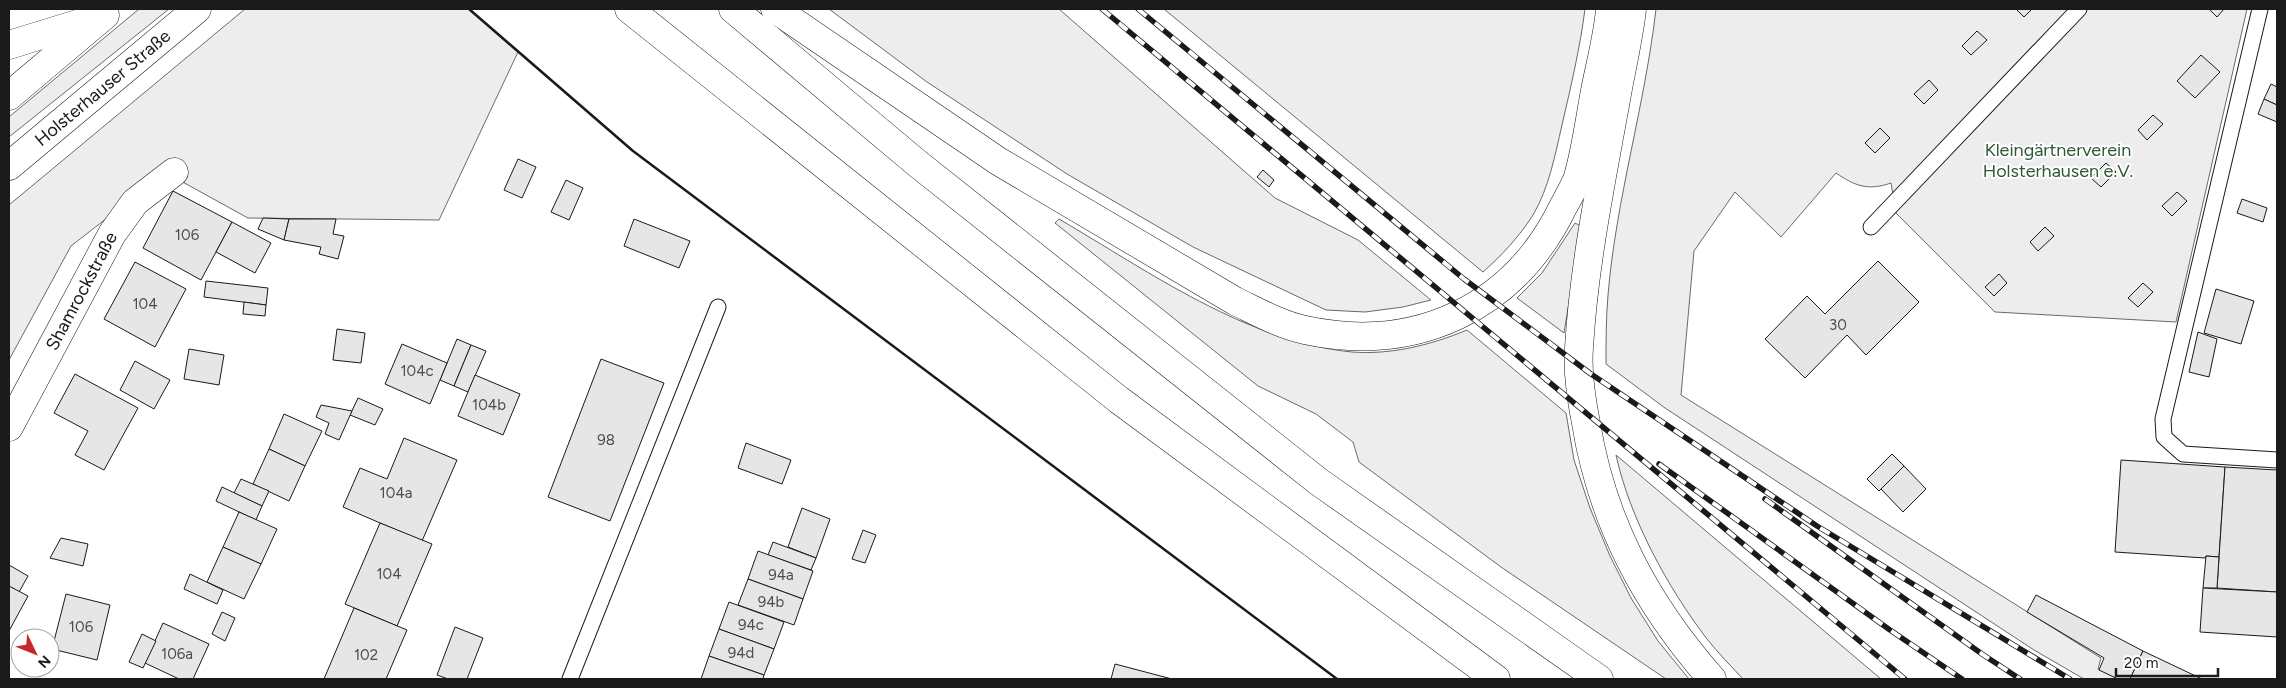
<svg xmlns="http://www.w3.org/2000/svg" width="2286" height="688" viewBox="0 0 2286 688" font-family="Figtree,sans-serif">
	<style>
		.green { fill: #ededed; stroke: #6a6a6a }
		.building { fill: #e6e6e6; stroke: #1a1a1a }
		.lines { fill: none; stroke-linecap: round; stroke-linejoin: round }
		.service-casing { stroke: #1a1a1a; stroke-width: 17 }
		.minor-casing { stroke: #1a1a1a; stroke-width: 29 }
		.secondary-casing { stroke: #1a1a1a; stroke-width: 29 }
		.motorway-casing { stroke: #1a1a1a; stroke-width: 29 }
		.service { stroke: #fff; stroke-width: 15 }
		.minor { stroke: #fff; stroke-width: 28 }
		.secondary { stroke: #fff; stroke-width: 28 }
		.motorway { stroke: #fff; stroke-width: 28 }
		.rail-casing { stroke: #1a1a1a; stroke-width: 5.5 }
		.rail { stroke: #fff; stroke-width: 4; stroke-dasharray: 11; stroke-linecap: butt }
		.wall { stroke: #1a1a1a; stroke-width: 2.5 }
		.labels { text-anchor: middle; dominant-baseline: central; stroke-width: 4; stroke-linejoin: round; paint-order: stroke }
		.number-label { font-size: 15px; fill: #4d4d4d }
		.street-label { font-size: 18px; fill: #1a1a1a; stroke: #fff }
		.park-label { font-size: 18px; fill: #2b5a34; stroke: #fff }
	</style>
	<rect width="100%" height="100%" fill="#fff"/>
	<g class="green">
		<polygon points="139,9 169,9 9,137 9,117"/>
		<polygon points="245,9 469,9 518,52 439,220 248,218 179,180 138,185 107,218 71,246 9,360 9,205"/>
		<polygon points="829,9 1059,9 1275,198 1358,240 1431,300 1403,307 1365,312 1326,310 1193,247 1067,174 927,82"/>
		<path d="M1164,9H1585C1580,48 1571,86 1562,125C1555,155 1549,188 1533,215C1519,237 1502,255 1483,272Z"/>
		<path d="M1656,9H2247L2176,322L1995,312L1896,213L1891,183C1868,191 1855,186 1836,173L1781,237L1735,192L1694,251L1681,395L2101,658L2098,669L2118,679H2084L2034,650L1665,408L1606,364C1606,341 1606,318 1608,295C1616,199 1645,105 1656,9Z"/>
		<path d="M1059,219C1148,271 1247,342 1352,352C1391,355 1431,345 1467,330L1566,413L1574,460L1590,508L1610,556L1631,598L1658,641L1689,679H1666L1501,567L1359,462L1353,442L1316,414L1258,386L1055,223Z"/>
		<polygon points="1575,223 1581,226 1581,228 1564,333 1517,298 1542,273"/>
		<path d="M1616,455L1881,679H1743C1731,666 1718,653 1707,639C1668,588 1630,519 1616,455Z"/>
	</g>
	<g class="building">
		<polygon points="2016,9 2032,9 2024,17"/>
		<polygon points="2209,9 2224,9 2217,17"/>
		<polygon points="1977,31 1987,40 1971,55 1962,46"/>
		<polygon points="2201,55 2220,72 2195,98 2177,81"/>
		<polygon points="1929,80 1938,90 1924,104 1914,94"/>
		<polygon points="2271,84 2277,87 2277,105 2264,99"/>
		<polygon points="2264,99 2277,105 2277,122 2258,114"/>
		<polygon points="2153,115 2163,124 2147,140 2138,130"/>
		<polygon points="1880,128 1890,138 1875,153 1865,143"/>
		<polygon points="518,159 536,167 522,198 504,190"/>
		<polygon points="2106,163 2116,172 2101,187 2091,178"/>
		<polygon points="1263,170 1274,180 1269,187 1257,177"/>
		<polygon points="566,180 583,188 569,220 551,212"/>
		<polygon points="173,191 232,222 201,280 143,248"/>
		<polygon points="2177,192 2187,201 2172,216 2162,206"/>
		<polygon points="2242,199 2267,208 2263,222 2237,213"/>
		<polygon points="263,218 289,219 284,240 258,229"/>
		<polygon points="289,219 336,219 333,234 344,236 338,259 319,254 321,247 284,240"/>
		<polygon points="634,219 690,241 679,268 624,246"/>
		<polygon points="232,222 271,243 255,273 216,252"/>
		<polygon points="2045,227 2054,236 2038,251 2030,242"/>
		<polygon points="1878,261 1919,302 1866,355 1847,335 1805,378 1765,339 1807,296 1825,314"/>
		<polygon points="135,262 186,289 155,347 104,319"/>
		<polygon points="1999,274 2007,283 1994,296 1985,287"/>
		<polygon points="206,281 268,288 266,305 204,297"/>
		<polygon points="2143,283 2153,292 2138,307 2128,298"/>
		<polygon points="2216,289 2254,301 2241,344 2204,333"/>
		<polygon points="244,302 266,305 265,316 243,314"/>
		<polygon points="337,329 365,333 361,363 333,360"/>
		<polygon points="2198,332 2217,339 2209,377 2189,372"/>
		<polygon points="457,339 471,345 454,386 440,380"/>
		<polygon points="402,344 447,363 430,404 385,384"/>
		<polygon points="471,345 486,351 468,392 454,386"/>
		<polygon points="189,349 224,355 219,385 184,379"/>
		<polygon points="601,359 664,383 610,521 548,497"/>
		<polygon points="135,361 170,380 154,409 120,390"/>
		<polygon points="75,374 138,408 104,470 75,455 88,431 54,413"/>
		<polygon points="475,375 520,394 503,435 458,416"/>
		<polygon points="358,398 383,409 375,425 350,415"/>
		<polygon points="321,405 352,411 339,440 325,434 329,423 316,417"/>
		<polygon points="284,414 322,431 305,466 269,449"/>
		<polygon points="404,438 457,460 422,541 343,507 360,468 387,479"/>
		<polygon points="746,443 791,460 782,484 738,468"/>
		<polygon points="269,449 305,466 289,501 253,484"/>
		<polygon points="1892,454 1904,466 1879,491 1867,479"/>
		<polygon points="2121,460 2225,467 2219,557 2206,556 2205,558 2115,552"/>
		<polygon points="1904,466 1926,489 1903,512 1881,489"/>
		<polygon points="2225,467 2277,470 2277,592 2217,588"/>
		<polygon points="241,479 269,491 262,506 234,493"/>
		<polygon points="222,487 262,506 256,520 216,501"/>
		<polygon points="802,508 830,519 816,558 788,547"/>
		<polygon points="239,512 277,529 261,564 223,547"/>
		<polygon points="380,523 432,544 397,626 345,604"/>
		<polygon points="863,530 876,535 865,563 852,559"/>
		<polygon points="61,538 88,544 83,566 50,558"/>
		<polygon points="773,542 816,558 811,570 768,555"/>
		<polygon points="223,547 261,564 244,599 207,582"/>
		<polygon points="758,551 813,571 803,599 748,579"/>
		<polygon points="2206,556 2219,557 2217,588 2203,588"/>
		<polygon points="9,565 28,576 19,592 9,586"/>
		<polygon points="190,574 223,590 217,604 184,589"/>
		<polygon points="748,579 803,599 794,625 738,605"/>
		<polygon points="9,586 28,596 9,631"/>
		<polygon points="2203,588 2277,592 2277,637 2200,632"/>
		<polygon points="66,594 110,605 97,660 52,649"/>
		<polygon points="2036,595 2143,651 2130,679 2118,679 2099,670 2104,658 2027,612"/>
		<polygon points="729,602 784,622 774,649 719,629"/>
		<polygon points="354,608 407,630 386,679 324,679"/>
		<polygon points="222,612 235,618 225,641 212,634"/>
		<polygon points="163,623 209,644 193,679 179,679 145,663"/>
		<polygon points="455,627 483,638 467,679 448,679 437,675"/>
		<polygon points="719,629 774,649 764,675 709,656"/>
		<polygon points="142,634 156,641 143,668 129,662"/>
		<polygon points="2143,651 2202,679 2130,679"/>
		<polygon points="709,656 764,675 763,679 701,679"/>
		<polygon points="1115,664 1172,679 1111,679"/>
	</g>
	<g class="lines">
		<g class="service-casing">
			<g id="service">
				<polyline points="2260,9 2163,419 2164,437 2183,454 2277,460"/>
				<polyline points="1871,227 2079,9"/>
				<polyline points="570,679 718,307"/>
			</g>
		</g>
		<g class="minor-casing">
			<g id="minor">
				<path id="s1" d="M9,427L112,234L135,202L174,172"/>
			</g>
		</g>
		<g class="secondary-casing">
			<g id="secondary">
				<polyline points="9,96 105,15"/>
				<path id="s2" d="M9,166L197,9"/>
			</g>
		</g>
		<g class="motorway-casing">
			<g id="motorway">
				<polyline points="629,9 1119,400 1496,679"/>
				<polyline points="733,9 918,164 1319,482 1599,679"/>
				<path d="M775,9L998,161L1235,301C1258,312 1281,325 1305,330C1416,354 1514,308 1563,207C1568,198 1573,189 1577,180C1585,155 1590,117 1595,91C1600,64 1608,36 1610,9"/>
				<path d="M1632,9C1629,37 1622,66 1617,94C1602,178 1584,263 1579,348C1577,373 1581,398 1586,423C1602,522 1646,604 1712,679"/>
				<polyline points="9,45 103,16"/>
			</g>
		</g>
		<use href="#service" class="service"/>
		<use href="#minor" class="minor"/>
		<use href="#secondary" class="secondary"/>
		<use href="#motorway" class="motorway"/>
		<g class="rail-casing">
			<g id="rail">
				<polyline points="1102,9 1905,679"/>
				<polyline points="1138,9 1464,279 1591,374 1817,526 2070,679"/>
				<polyline points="1659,464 1890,630 1962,679"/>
				<polyline points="1765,499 1982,654 2020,679"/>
			</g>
		</g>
		<use href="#rail" class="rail"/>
		<polyline class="wall" points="469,9 633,151 1337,679"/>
	</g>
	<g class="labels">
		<g class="number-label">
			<text x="187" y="235">106</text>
			<text x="145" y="304">104</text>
			<text x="1838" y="325">30</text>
			<text x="417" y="371">104c</text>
			<text x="489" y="405">104b</text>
			<text x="606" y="440">98</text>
			<text x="396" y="493">104a</text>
			<text x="389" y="574">104</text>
			<text x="781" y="575">94a</text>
			<text x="771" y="602">94b</text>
			<text x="751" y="625">94c</text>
			<text x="81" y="627">106</text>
			<text x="741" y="653">94d</text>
			<text x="177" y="654">106a</text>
			<text x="366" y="655">102</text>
		</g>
		<g class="street-label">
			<text stroke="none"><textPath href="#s2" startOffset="122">Holsterhauser Straße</textPath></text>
			<text stroke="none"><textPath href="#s1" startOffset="154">Shamrockstraße</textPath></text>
		</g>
		<g class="park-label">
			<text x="2058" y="150">Kleingärtnerverein<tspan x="2058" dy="21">Holsterhausen e.V.</tspan></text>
		</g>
	</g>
	<rect width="2286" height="688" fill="none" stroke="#1a1a1a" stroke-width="20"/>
	<g transform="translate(35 653) rotate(133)"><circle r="24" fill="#ffffff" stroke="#a3a3a3"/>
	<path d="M0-4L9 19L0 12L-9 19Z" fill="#c62828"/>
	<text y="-8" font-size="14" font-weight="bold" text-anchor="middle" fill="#1a1a1a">N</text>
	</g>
	<path d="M2116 668v8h102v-8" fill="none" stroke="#1a1a1a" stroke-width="2.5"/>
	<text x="2124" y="668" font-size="15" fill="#1a1a1a" stroke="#ffffff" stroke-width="4" paint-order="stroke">20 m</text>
</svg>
